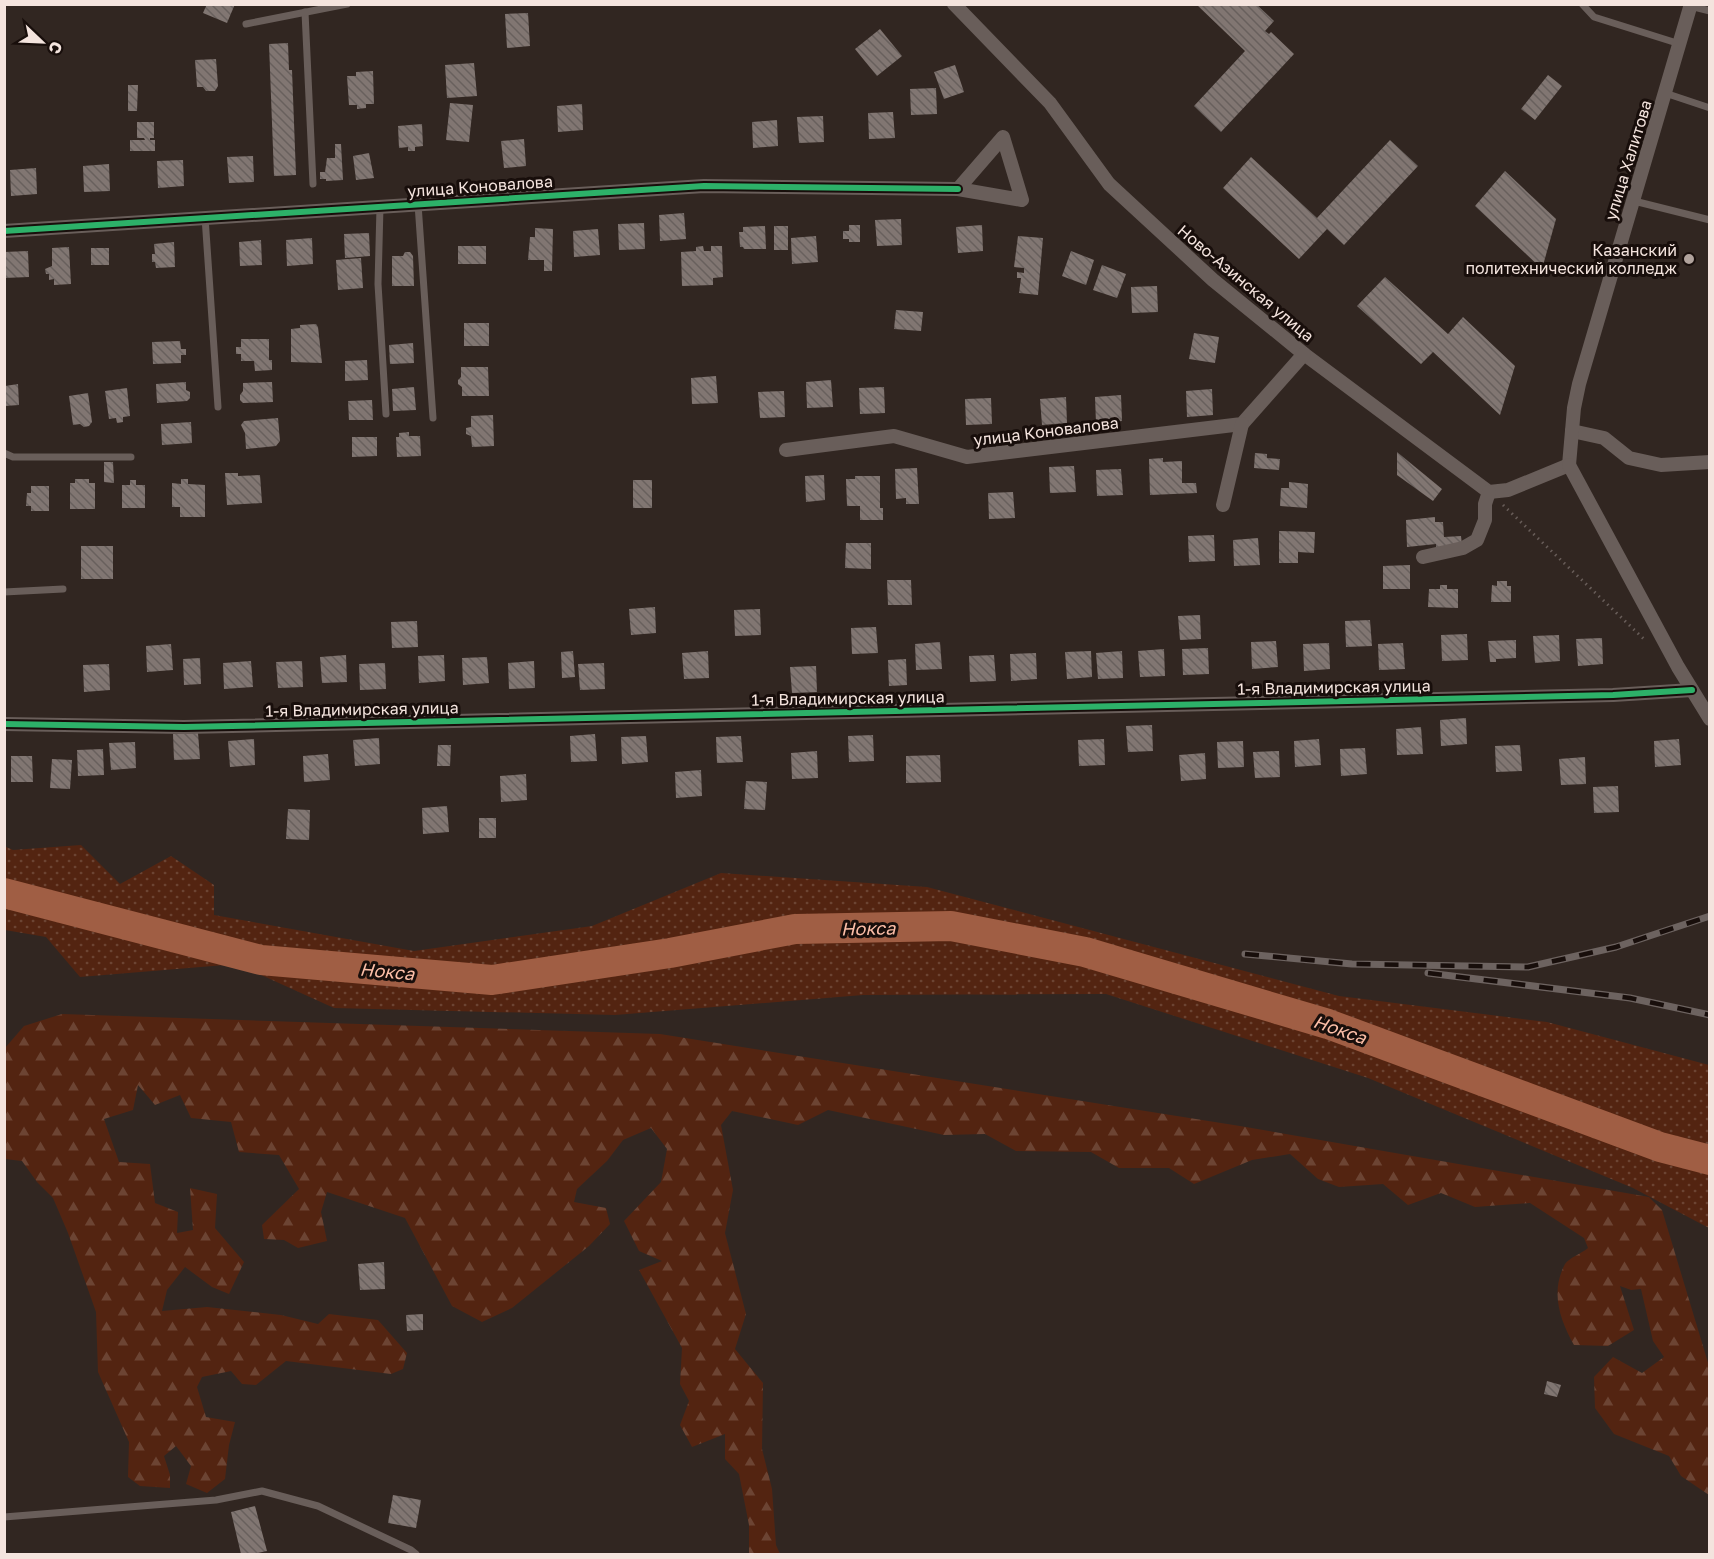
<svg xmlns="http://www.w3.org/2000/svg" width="1714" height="1559" viewBox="0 0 1714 1559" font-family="'Golos Text',sans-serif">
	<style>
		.grass { fill: url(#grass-dots) }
		.forest { fill: url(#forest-firs) }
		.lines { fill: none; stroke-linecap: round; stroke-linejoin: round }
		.river { stroke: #a05e44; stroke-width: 30 }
		.building { fill: url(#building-back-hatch) }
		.path { stroke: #685d59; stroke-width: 3; stroke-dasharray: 1.5 4.5; stroke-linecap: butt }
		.lane { stroke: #695e5a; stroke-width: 7 }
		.street { stroke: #695e5a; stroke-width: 14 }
		.rail-casing { stroke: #6d6360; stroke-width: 7 }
		.rail { stroke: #180e0b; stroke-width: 4.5; stroke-dasharray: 14; stroke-linecap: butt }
		.cycleway-casing { stroke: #180e0b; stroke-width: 10 }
		.cycleway { stroke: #2db169; stroke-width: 6 }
		.poi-dot { fill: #b0a29c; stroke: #180e0b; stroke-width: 2 }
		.labels { text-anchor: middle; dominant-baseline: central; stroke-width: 6; stroke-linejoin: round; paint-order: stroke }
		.street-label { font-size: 16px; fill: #f4e4de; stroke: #180e0b }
		.poi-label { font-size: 16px; fill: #f4e4de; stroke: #180e0b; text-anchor: end }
		.water-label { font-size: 18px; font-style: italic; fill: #fcbea7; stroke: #180e0b }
	</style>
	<defs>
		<pattern id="grass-dots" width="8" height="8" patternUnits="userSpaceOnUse" patternTransform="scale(1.5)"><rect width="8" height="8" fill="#532411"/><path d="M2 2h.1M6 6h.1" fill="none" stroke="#6c4433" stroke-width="1.8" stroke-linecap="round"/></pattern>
		<pattern id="forest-firs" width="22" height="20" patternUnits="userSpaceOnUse" patternTransform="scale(1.5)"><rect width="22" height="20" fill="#532411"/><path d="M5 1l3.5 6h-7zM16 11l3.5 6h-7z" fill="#6c4433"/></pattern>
		<pattern id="building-back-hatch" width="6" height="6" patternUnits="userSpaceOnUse" patternTransform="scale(1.5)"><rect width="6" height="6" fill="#817672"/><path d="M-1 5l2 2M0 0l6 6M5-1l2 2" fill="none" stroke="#68605d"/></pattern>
	</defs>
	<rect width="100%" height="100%" fill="#312621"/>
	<polygon class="grass" points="81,845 120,884 171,856 214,885 214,915 414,951 592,926 721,873 927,887 1339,996 1547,1022 1709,1065 1709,1228 1633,1188 1368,1078 1106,994 863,995 615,1015 334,1008 237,964 80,977 46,937 5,930 4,846 13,850"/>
	<path class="forest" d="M62,1014L660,1034L1240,1126L1649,1197L1662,1210L1709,1366V1495L1681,1476L1669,1456L1614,1434L1595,1408L1594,1377L1613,1357L1642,1373L1664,1357L1653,1341L1641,1289L1631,1290L1620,1286L1634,1330L1608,1346L1574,1345C1560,1320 1550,1292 1565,1264C1569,1258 1582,1253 1588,1248L1584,1238L1530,1203L1475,1207L1441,1193L1408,1205L1383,1184L1339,1187L1318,1179L1290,1154L1252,1160L1194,1184L1169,1168H1119L1091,1152L1016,1151L985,1134L944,1135L828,1110L798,1125L732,1111L721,1125L733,1190L725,1233L746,1314L735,1349L763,1383L762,1449L772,1489L776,1545L780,1554H749V1525L739,1474L725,1459V1434L692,1447L680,1425L689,1401L680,1384L682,1348L639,1270L662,1261L639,1251L624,1221L661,1182L667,1149L651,1128L623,1140L607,1161L577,1189L574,1202L606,1208L610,1224L589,1246L512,1308L482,1322L452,1306L405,1218L327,1192L321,1212L327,1241L298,1248L284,1240L264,1239L262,1225L299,1189L279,1155L239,1152L231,1122L191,1118L180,1095L155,1105L138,1085L133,1110L104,1119L119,1162L150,1164L155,1203L178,1212L177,1233L193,1230L190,1188L217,1194L215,1228L244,1262L229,1294L212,1287L185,1267L167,1290L162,1311L207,1307L281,1315L318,1324L329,1314L378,1320L407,1353L403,1369L391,1374L286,1361L256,1385L242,1384L231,1371L202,1377L197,1387L206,1417L235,1422L229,1445L225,1479L207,1493L186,1484L191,1466L176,1446L164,1456L170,1475V1488L140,1486L128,1477L129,1442L98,1372L96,1312L68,1233L53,1198L37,1182L22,1161L5,1159V1048L24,1026Z"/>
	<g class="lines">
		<polyline class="river" points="4,893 261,960 492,980 670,953 795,929 951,926 1085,952 1328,1024 1660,1147 1710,1160"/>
	</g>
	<g class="building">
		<polygon points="207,4 235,4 227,23 203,13"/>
		<polygon points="1196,4 1256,4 1274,21 1265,31 1269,34 1271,32 1294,54 1221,132 1194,106 1245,51"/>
		<polygon points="528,13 530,46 507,48 505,14"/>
		<polygon points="880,29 902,56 877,76 855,49"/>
		<polygon points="288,43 289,70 292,70 296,175 274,176 269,44"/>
		<polygon points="216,59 218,86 215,91 206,91 203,87 197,87 195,60"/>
		<polygon points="474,63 477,96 447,98 445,65"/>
		<polygon points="955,65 964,92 944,99 934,72"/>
		<polygon points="373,71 374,104 366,104 366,108 357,109 357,105 349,105 347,76 356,76 356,72"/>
		<polygon points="1548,75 1562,86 1535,120 1521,109"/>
		<polygon points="128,85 138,85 137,111 128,111"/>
		<polygon points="936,88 937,114 911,115 910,89"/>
		<polygon points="450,103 473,105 469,142 446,140"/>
		<polygon points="582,104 583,130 558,132 557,106"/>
		<polygon points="893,112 895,138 869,139 868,113"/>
		<polygon points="823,116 824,142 799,143 797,117"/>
		<polygon points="777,120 778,146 753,148 752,122"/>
		<polygon points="137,122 154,122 154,138 150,138 150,140 155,140 155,151 130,151 130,140 145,140 144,138 137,138"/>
		<polygon points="422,124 423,146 415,147 415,151 408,151 408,147 399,148 398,126"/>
		<polygon points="524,139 526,166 504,168 501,141"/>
		<polygon points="1390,140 1418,166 1344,245 1327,229 1299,259 1223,188 1251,157 1317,218"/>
		<polygon points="335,144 341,144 343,180 326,181 326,179 320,179 320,172 325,172 327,158 335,158"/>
		<polygon points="369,153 374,178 356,180 353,156"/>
		<polygon points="253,156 254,182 229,183 227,157"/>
		<polygon points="183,160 184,186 158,188 157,161"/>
		<polygon points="109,164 110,191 84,192 83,166"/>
		<polygon points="36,168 37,194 11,196 10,170"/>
		<polygon points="1505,171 1556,219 1542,269 1475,206"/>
		<polygon points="684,213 686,239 660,241 659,215"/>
		<polygon points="901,219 902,245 877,246 875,220"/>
		<polygon points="644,223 645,249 619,250 618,224"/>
		<polygon points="849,225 860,225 860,242 849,242 849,239 843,239 843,231 849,231"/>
		<polygon points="982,225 983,251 958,253 956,227"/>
		<polygon points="765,226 766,249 744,249 743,247 740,247 739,232 743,232 743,227"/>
		<rect x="774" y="226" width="14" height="24"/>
		<polygon points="535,228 553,229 552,271 544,271 544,260 528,260 530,237 535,237"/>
		<polygon points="598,229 600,255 574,257 573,231"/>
		<polygon points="369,233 370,256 345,258 344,234"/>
		<polygon points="816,236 818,262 792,264 791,238"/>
		<polygon points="1018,236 1043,238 1038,295 1019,293 1021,278 1017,278 1017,272 1024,273 1024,268 1014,267"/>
		<polygon points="312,238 313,264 287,266 286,240"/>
		<polygon points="261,240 262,265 240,266 239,242"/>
		<polygon points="174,242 175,267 156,268 155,262 152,262 152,254 155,254 154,244"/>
		<rect x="458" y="246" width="28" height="18"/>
		<polygon points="703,246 704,251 711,251 711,246 722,246 723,277 713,278 713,285 682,286 681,252 696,251 696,247"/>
		<polygon points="69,247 71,284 54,285 54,279 49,280 49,274 46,274 45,269 52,266 52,248"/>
		<rect x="91" y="248" width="18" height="17"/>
		<polygon points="28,251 29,277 4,278 4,252"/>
		<polygon points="1071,251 1094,260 1086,285 1062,276"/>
		<polygon points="405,252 410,252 413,256 414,286 392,286 392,256 403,256"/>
		<polygon points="361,258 363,288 338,290 336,260"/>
		<polygon points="1102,265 1126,274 1117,298 1093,290"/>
		<polygon points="1385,277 1448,334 1463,317 1515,366 1500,415 1433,352 1421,364 1357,306"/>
		<polygon points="1157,286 1158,312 1132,313 1131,287"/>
		<polygon points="896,310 923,312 921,331 894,329"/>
		<rect x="464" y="323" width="25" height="23"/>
		<polygon points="316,324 318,327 322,363 291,362 291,329 300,328 300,325"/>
		<polygon points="1194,333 1219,337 1215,363 1189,359"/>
		<polygon points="241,339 269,339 269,360 272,360 272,370 255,371 254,361 241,361 241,354 236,354 236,347 241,347"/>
		<polygon points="180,341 181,349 186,349 186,355 181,355 181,363 153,364 152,342"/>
		<polygon points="413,343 414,363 390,364 389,345"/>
		<polygon points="367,360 368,380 345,381 345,361"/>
		<polygon points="461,367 488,367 489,396 462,396 462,387 458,384 458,380 461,377"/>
		<polygon points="716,376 718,403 692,404 691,378"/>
		<polygon points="831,380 833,407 807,408 806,382"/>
		<polygon points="186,382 186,390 190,392 190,398 187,401 157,403 156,384"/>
		<polygon points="272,382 273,402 243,403 240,400 240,395 243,391 243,383"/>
		<polygon points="18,384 19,405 5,406 5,386"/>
		<polygon points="414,387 416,410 393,411 392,389"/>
		<polygon points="884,387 885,413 860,414 859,388"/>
		<polygon points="127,388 130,416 123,417 123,422 117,423 116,418 109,419 105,391"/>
		<polygon points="1212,389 1213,415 1187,417 1186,391"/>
		<polygon points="784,391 785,417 760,418 758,392"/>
		<polygon points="88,393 92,422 89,426 84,427 80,424 73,425 69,396"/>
		<polygon points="1121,395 1122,421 1096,423 1095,397"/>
		<polygon points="1066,397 1067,423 1042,425 1040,399"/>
		<polygon points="991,398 992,424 966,425 965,399"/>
		<polygon points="372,400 373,420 349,420 348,401"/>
		<polygon points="493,415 494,446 472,447 471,436 466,434 466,428 471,427 471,416"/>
		<polygon points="278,418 280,441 276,446 246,449 245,433 241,425 244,421"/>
		<polygon points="191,422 192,443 162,445 161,424"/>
		<polygon points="409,432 409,436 420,436 421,456 397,457 396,437 399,437 399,433"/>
		<polygon points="352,437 377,437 377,456 352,457"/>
		<polygon points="1397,452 1442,489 1433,501 1397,475"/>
		<polygon points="1255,453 1267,454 1267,458 1280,459 1279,470 1254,468"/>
		<polygon points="1163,458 1163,462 1182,461 1182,483 1196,483 1197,493 1150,495 1149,459"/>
		<polygon points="104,462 113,462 114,483 104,482"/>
		<polygon points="1074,466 1076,492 1050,493 1049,467"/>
		<polygon points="917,468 919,504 906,504 906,498 896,499 895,469"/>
		<polygon points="1121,469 1123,495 1097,496 1096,470"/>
		<polygon points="225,473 238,473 238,476 260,475 262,503 227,505"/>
		<polygon points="824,475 825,500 806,502 805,476"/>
		<polygon points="855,476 880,476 880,508 883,508 883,520 860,520 860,506 847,506 846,479 855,479"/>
		<polygon points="75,479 89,479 89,483 95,483 95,509 70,509 70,483 75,483"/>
		<polygon points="181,479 188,479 188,484 205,485 205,517 180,517 180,507 172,507 172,483 181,484"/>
		<polygon points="130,480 136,480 136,485 145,485 145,508 122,508 122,485 130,485"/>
		<rect x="633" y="480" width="19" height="28"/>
		<polygon points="1289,482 1308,484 1307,508 1280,506 1281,488 1289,488"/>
		<polygon points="31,486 49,486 49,511 31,511 31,506 26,506 27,493 31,493"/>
		<polygon points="1013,492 1015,518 989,519 988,493"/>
		<polygon points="1435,517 1435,522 1443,522 1444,537 1461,536 1462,545 1436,548 1436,544 1407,547 1406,520"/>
		<polygon points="1279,531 1315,532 1314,553 1298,552 1298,563 1279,563"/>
		<polygon points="1214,535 1215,561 1189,562 1188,536"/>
		<polygon points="1258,538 1260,565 1234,566 1233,540"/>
		<polygon points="846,543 871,543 871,569 845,568"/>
		<rect x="81" y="546" width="32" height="33"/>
		<polygon points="1410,565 1410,589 1383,589 1383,566"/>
		<polygon points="887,580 911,580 912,605 888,605"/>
		<polygon points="1497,581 1507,581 1507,586 1511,586 1511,602 1491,602 1492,585 1497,586"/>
		<polygon points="1440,585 1447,585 1447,589 1458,589 1458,608 1428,607 1429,589 1440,589"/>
		<polygon points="655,607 656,633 631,635 629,609"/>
		<polygon points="760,609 761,635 735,636 734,610"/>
		<polygon points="1200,615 1201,639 1180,640 1178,616"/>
		<polygon points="1370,620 1372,646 1346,647 1345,621"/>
		<polygon points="417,621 418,647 392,648 391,622"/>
		<polygon points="876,627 878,653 852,654 851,628"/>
		<polygon points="1467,634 1468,660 1442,661 1441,635"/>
		<polygon points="1559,635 1560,661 1535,663 1533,636"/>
		<polygon points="1602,638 1603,664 1578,666 1576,639"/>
		<polygon points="1516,640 1516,658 1496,659 1496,662 1490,662 1488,641"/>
		<polygon points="1276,641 1278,667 1252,669 1251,642"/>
		<polygon points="940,642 942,669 916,670 915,644"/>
		<polygon points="1329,643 1330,669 1304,671 1303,644"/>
		<polygon points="1403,643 1405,669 1379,670 1378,644"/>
		<polygon points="171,644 173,670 147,672 146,646"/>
		<polygon points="1208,648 1209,674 1183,675 1182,649"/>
		<polygon points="1164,649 1165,676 1140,677 1138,651"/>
		<polygon points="573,651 575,677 562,678 561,652"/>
		<polygon points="708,651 709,678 684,679 682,653"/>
		<polygon points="1091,651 1092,677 1067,679 1065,652"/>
		<polygon points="1122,651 1123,678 1098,679 1096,653"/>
		<polygon points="1036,653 1037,679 1011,681 1010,654"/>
		<polygon points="346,655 347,682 322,683 320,657"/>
		<polygon points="444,655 445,681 419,683 418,656"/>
		<polygon points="994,655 996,681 970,682 969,656"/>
		<polygon points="487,657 489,683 463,685 462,658"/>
		<polygon points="200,658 201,684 184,685 183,659"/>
		<polygon points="906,659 907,685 889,686 888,660"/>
		<polygon points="251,661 253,687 224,689 223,663"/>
		<polygon points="302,661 303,687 278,688 276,662"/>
		<polygon points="534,661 535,688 509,689 508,663"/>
		<polygon points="385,663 386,689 360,690 359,664"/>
		<polygon points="604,663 605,689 580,690 578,664"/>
		<polygon points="109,664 110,690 84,692 83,665"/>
		<polygon points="816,666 817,692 792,693 790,667"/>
		<polygon points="1466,718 1467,744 1441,746 1440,720"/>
		<polygon points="1152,725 1153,751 1128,752 1126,726"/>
		<polygon points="1421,727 1423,754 1397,755 1396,729"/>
		<polygon points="198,733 200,759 174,760 173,734"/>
		<polygon points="595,734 597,761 571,762 570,736"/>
		<polygon points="873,735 874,761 849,762 848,736"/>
		<polygon points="646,736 648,762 622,764 621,737"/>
		<polygon points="741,736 743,762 717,763 716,737"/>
		<polygon points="379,738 380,764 355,766 353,740"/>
		<polygon points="254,739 255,765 230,767 228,741"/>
		<polygon points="1104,739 1105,765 1079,766 1078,740"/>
		<polygon points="1319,739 1321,765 1295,767 1294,741"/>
		<polygon points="1679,739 1681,765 1655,767 1654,741"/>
		<polygon points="1243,741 1244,767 1218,768 1217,742"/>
		<polygon points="135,742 136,768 111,770 109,743"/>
		<polygon points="438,745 451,745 450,766 437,766"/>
		<polygon points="1520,745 1522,771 1496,772 1495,746"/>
		<polygon points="1365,748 1367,774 1341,776 1340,749"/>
		<polygon points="103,749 104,775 78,776 77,750"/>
		<polygon points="817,751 818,778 792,779 791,753"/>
		<polygon points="1279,751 1280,777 1255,778 1253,752"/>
		<polygon points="1205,753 1206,779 1181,781 1179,755"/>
		<polygon points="328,754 330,780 304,782 303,756"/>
		<polygon points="940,755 941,782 906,783 906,756"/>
		<polygon points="11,756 32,756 33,782 11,782"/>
		<polygon points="1585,757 1586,784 1561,785 1559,759"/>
		<polygon points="52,759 72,760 70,789 50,788"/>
		<polygon points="701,770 702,796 676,798 675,772"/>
		<polygon points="526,774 527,800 501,802 500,776"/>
		<polygon points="746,781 767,782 765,810 744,809"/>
		<polygon points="1618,786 1619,812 1594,813 1593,787"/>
		<polygon points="447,806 449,832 423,834 422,808"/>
		<polygon points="288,809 310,810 309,840 286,839"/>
		<rect x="479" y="818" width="17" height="20"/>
		<polygon points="384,1262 385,1289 360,1290 358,1264"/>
		<polygon points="423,1314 423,1330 407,1331 406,1315"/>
		<polygon points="1547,1381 1561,1385 1557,1397 1544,1394"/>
		<polygon points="393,1495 421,1500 416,1528 388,1523"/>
		<polygon points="255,1506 267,1551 253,1554 241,1554 231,1512"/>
	</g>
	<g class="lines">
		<polyline class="path" points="1503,505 1646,641"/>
		<g class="lane">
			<polyline points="1582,4 1594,17 1680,44"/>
			<polyline points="1690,6 1710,11"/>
			<polyline points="305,12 313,184"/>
			<polyline points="246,24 347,4"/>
			<polyline points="1665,93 1710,108"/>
			<polyline points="1634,201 1710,220"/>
			<polyline points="418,204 433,418"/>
			<polyline points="380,207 378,284 386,414"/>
			<polyline points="205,217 218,407"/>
			<polyline points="4,453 13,457 131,457"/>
			<polyline points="4,592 63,589"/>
			<polyline points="4,1517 216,1500 262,1491 318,1506 411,1550 416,1554"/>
		</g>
		<g class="street">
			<polyline points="954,4 1050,103 1109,184 1213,280 1304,354 1489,492 1508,490 1569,465"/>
			<polygon points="1003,137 1022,200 958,189"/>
			<polyline points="4,231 704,186 958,189"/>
			<polyline points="1572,431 1604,438 1629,458 1661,465 1710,462"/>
			<polyline points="786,450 894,436 967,457 1242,424 1304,354"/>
			<polyline points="1569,465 1574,408 1579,384 1691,4"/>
			<polyline points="1569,465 1678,667 1710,719"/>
			<polyline points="1223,505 1242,424"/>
			<polyline points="1423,557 1463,548 1477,540 1485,520 1485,504 1489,492"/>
			<polyline points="4,724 184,727 1613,695 1692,690"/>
		</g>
		<g class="rail-casing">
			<g id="rail">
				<polyline points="1245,954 1352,964 1528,967 1616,947 1710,916"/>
				<polyline points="1428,973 1630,998 1710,1015"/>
			</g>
		</g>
		<use href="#rail" class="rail"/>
		<g class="cycleway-casing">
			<g id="cycleway">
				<polyline points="4,231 704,186 958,189"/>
				<polyline points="4,724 184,727 1613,695 1692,690"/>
			</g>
		</g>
		<use href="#cycleway" class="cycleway"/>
	</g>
	<circle class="poi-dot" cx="1689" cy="259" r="6"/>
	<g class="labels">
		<g class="street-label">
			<text transform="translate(1628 160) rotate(-73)">улица Халитова</text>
			<text transform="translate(480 186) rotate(-4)">улица Коновалова</text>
			<text transform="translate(1246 283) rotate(40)">Ново-Азинская улица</text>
			<text transform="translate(1046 431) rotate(-7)">улица Коновалова</text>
			<text transform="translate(1334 687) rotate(-1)">1-я Владимирская улица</text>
			<text transform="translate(848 698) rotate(-1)">1-я Владимирская улица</text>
			<text transform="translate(362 709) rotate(-1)">1-я Владимирская улица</text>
		</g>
		<g class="poi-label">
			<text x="1677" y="250">Казанский<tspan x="1677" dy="18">политехнический колледж</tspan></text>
		</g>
		<g class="water-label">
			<text transform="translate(868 928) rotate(-1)">Нокса</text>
			<text transform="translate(387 971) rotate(5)">Нокса</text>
			<text transform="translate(1340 1029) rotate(19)">Нокса</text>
		</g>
	</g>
	<rect width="1714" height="1559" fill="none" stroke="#f4e4de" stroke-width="12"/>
	<g transform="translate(42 42) rotate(113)" stroke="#180e0b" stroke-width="4.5" paint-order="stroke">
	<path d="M0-4.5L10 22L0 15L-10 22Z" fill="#f4e4de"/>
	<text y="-9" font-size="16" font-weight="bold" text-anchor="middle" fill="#f4e4de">С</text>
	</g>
</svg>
